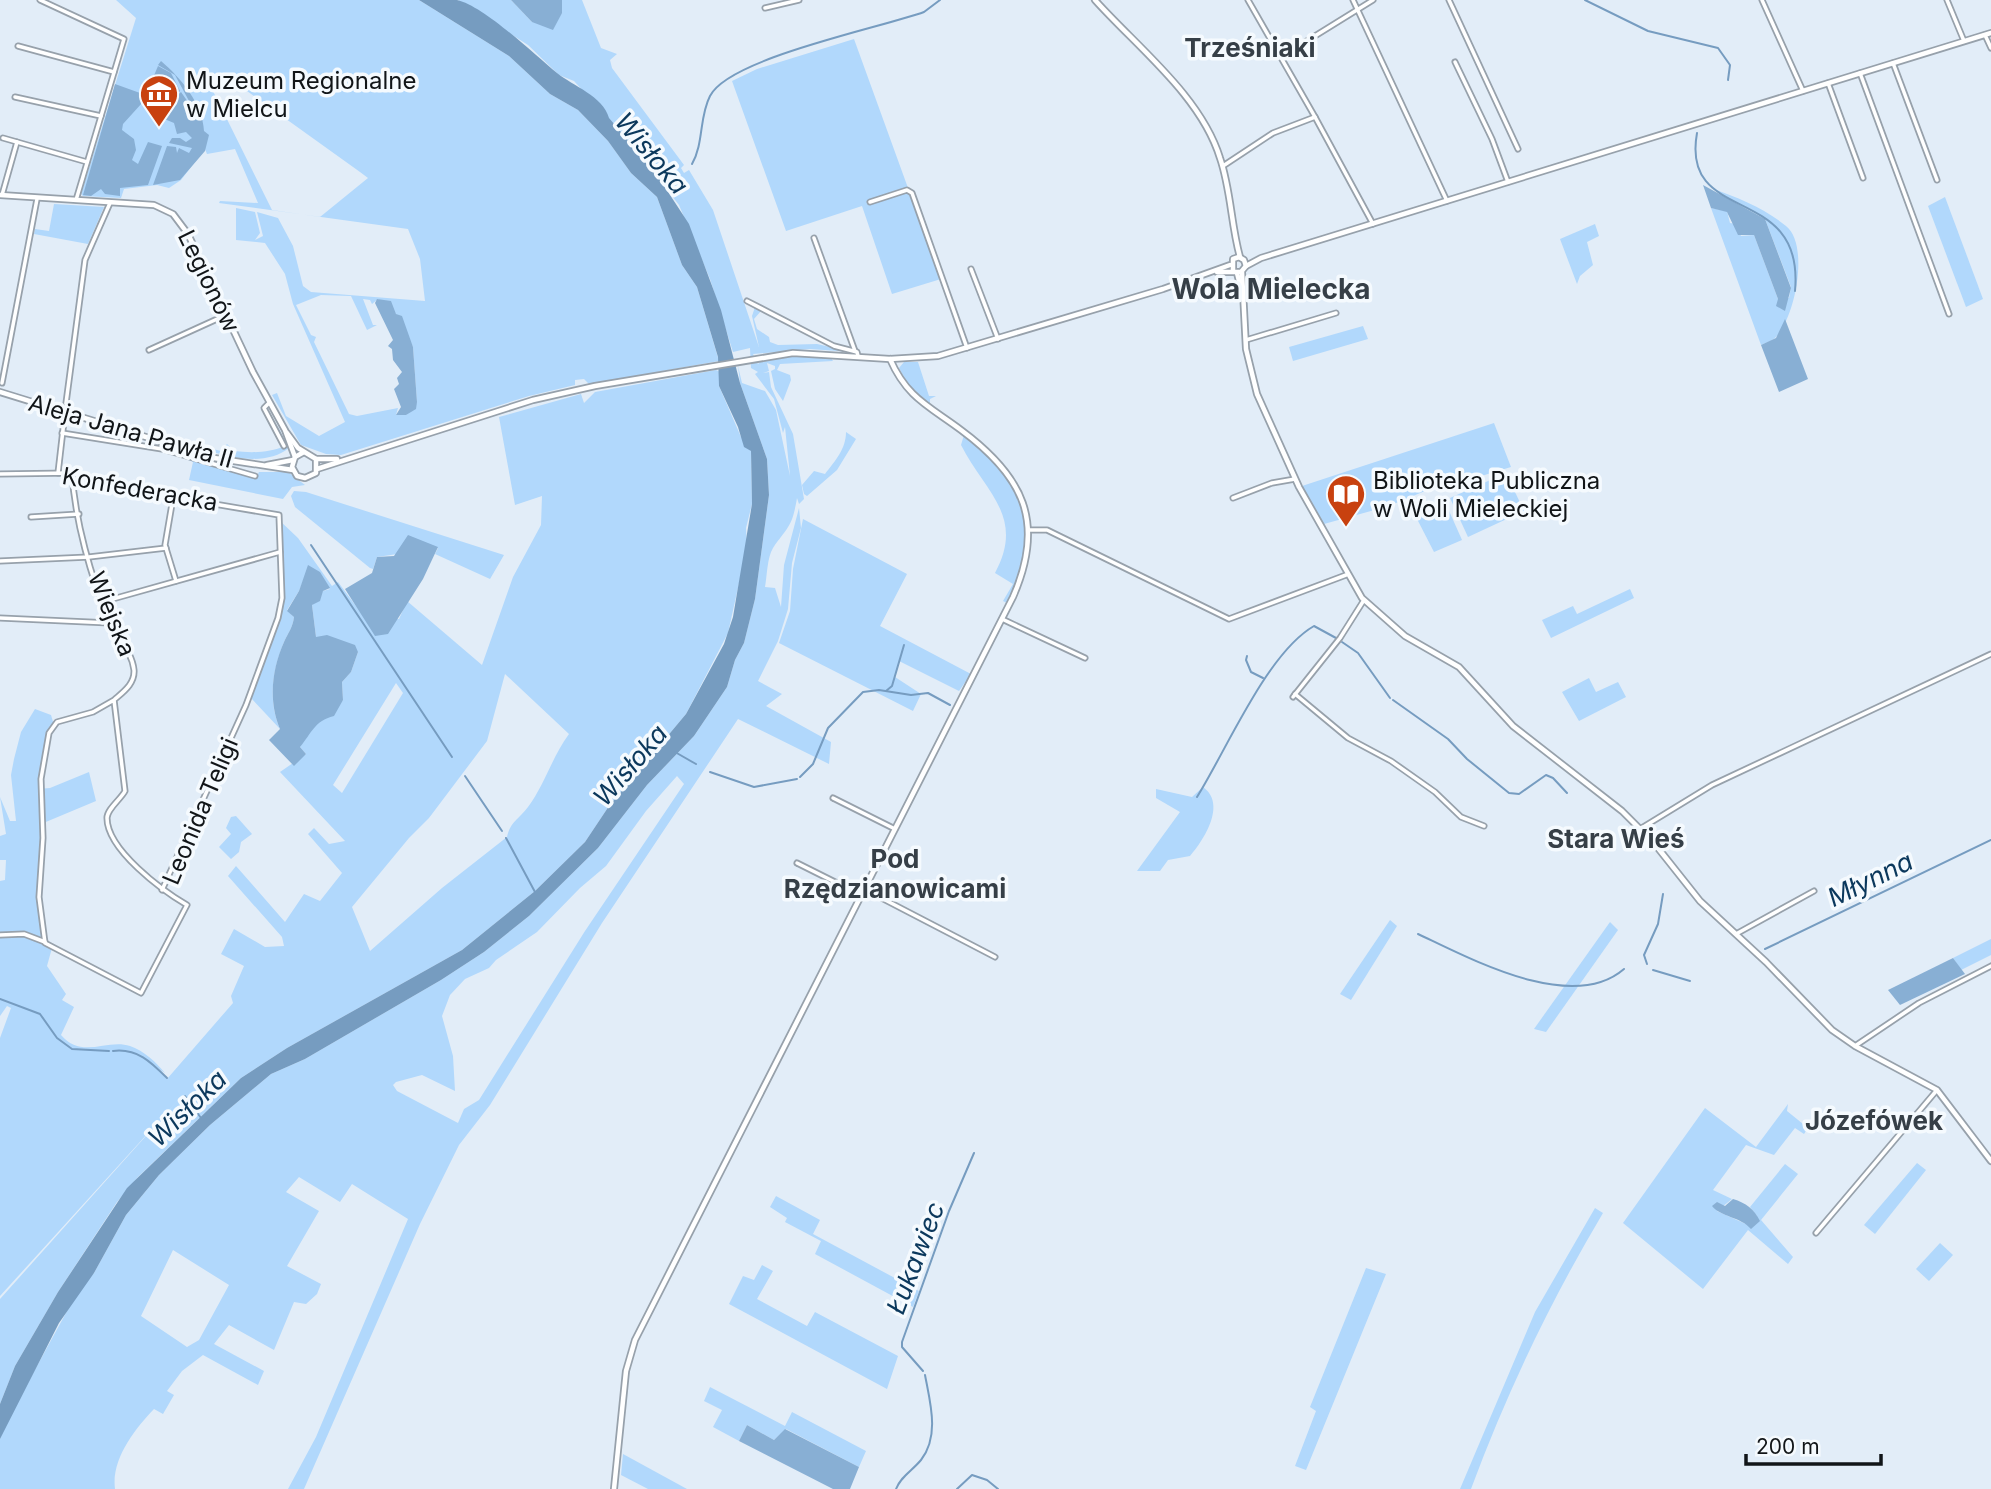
<svg xmlns="http://www.w3.org/2000/svg" width="1991" height="1489" viewBox="0 0 1991 1489" font-family="Inter,sans-serif">
	<style>
		.green { fill: #b1d8fc; fill-rule: evenodd }
		.forest { fill: #88afd4 }
		.water { fill: #769cc0 }
		.lines { fill: none; stroke-linecap: round; stroke-linejoin: round }
		.stream { stroke: #769cc0; stroke-width: 2 }
		.minor-casing { stroke: #97a1ab; stroke-width: 7 }
		.tertiary-casing { stroke: #97a1ab; stroke-width: 8 }
		.minor { stroke: #fff; stroke-width: 3.5 }
		.tertiary { stroke: #fff; stroke-width: 4.5 }
		.labels { text-anchor: middle; dominant-baseline: central; stroke-width: 7; stroke-linejoin: round; paint-order: stroke }
		.poi-label { font-size: 24px; fill: #111518; stroke: #f5fafe; text-anchor: start }
		.street-label { font-size: 24px; fill: #111518; stroke: #f5fafe }
		.neighbourhood-label { font-size: 26px; font-weight: bold; fill: #363f47; stroke: #f5fafe }
		.water-label { font-size: 26px; font-style: italic; fill: #0b385c; stroke: #f5fafe }
		.quarter-label { font-size: 28px; font-weight: bold; fill: #363f47; stroke: #f5fafe }
	</style>
	<rect width="100%" height="100%" fill="#e2edf8"/>
	<g class="green">
		<path d="M116,0H419L509,56L550,94L578,110L608,141L631,173L657,197L682,265L697,287L719,361L589,384L584,379L575,380V385L529,396L341,455L326,454L301,445L272,395L277,393L286,416L319,436L345,422L293,304L285,274L265,243L236,240V208L255,212L260,233L255,240L263,236L257,212L278,218L293,246L303,286L311,292L425,301L420,259L408,229L219,203L220,201L258,203L235,149L207,154L205,149L181,180L169,188L157,185L124,189L121,198L83,196L81,194L136,18ZM222,73L360,172L368,178L320,217L272,210L210,85ZM321,295L351,296L367,330L377,325H373L363,299L370,300L372,304L378,299L396,314L413,347L417,402L406,415H396L398,408L357,416L349,414L314,342L316,337L311,335L296,305Z"/>
		<path d="M458,0H511L532,22L562,13V0H582L601,48L617,54L610,60L612,68L684,165L681,168L684,173L689,170L713,210L759,347L752,316L755,307L825,343L761,311L754,319L757,329L769,337L770,342L778,345L817,344L852,352L810,349L753,354L758,364L761,361L806,355L830,357L833,361L780,364L777,370L790,375L791,380L783,401L775,389L771,371L775,369V366L767,363L769,371L763,373L769,372L771,387L793,434L804,499L799,504L797,498C792,528 788,526 773,548C767,558 767,576 765,587L775,588L781,607L784,565L799,508L801,528L792,563L788,609L778,641L758,681L782,694L766,706L831,742L829,764L738,719L602,923L490,1105L459,1145L420,1224L304,1489H288L316,1437L408,1219L352,1184L340,1202L299,1177L286,1192L319,1211L287,1266L321,1284L317,1294L306,1304L294,1302L274,1350L229,1325L214,1344L264,1371L258,1385L203,1355L182,1371L167,1391L174,1395L163,1414L154,1409C135,1429 111,1459 115,1489H0V1439L3,1428L78,1291L94,1273L126,1215L159,1175L210,1125L271,1074L305,1059L441,980L484,952L529,916L598,848L647,785L694,736L727,687L735,660L744,643L755,599L769,495L767,459L740,383L738,366L742,383L765,391L776,410L790,476L785,427L783,433L774,399L755,374L758,372L751,368L750,348L733,352L710,279L679,205L629,141L574,81L559,75L528,45ZM677,776L684,784L585,931L479,1100L464,1109L458,1123L397,1091L393,1085L396,1082L422,1075L455,1091L453,1056L442,1016L450,995L465,979L489,968L496,960L537,932L580,888L606,866L646,811ZM173,1250L229,1285L199,1340L187,1347L141,1316Z"/>
		<polygon points="854,39 941,279 892,294 862,206 786,231 732,81 757,69"/>
		<path d="M1711,188C1739,198 1764,208 1786,226C1810,245 1795,319 1775,338C1772,341 1765,343 1761,345L1711,208L1727,211L1730,223L1736,224L1741,236L1754,235L1778,299L1789,298L1791,287L1765,219Z"/>
		<polygon points="1945,197 1983,299 1966,307 1928,206"/>
		<polygon points="54,204 104,207 88,244 34,234 35,229 49,231"/>
		<polygon points="1595,224 1599,236 1587,242 1593,265 1580,276 1577,284 1560,239"/>
		<polygon points="1363,326 1368,339 1293,361 1289,347"/>
		<polygon points="904,362 918,362 929,396 936,396 930,399 930,405 910,388 899,368"/>
		<path d="M716,370L720,372L719,386L741,437L751,451L752,504L746,528L747,547L728,633L686,714L609,806L585,842L535,891L462,950L287,1048L241,1078L138,1177L117,1202L58,1292L15,1366L0,1404V1299L179,1099L0,1296V1038L11,1008L7,1006L0,1016V881L5,880L6,860H0V836L6,834L0,797L10,821H16L11,775L14,759L21,732L35,709L51,715L54,725L38,789L50,788L89,772L96,801L41,824C43,854 30,926 52,948L47,966L66,994L62,1000L74,1007L61,1035C82,1060 107,1038 130,1046C143,1050 157,1063 165,1073L156,1067L167,1079L233,1003L231,996L244,966L221,954L234,929L265,947L284,946L282,937L228,876L236,866L285,922L304,894L320,901L342,873L308,834L314,828L329,844L345,841L280,772L306,754L300,747L308,732L343,700L342,682L351,672L358,652L316,637L312,605L323,591L330,589L309,566L299,591L287,610L294,617C293,627 288,633 284,642C272,670 268,702 280,729L251,698L283,608L279,520L298,538L332,586L338,582L362,614L399,619L407,601L482,665L513,577L541,525L542,496L515,505L499,417L581,394L584,403L595,392ZM505,674L569,734C552,757 545,784 528,807C519,819 510,822 507,837L442,888L370,951L352,907L409,838L429,818L487,741ZM396,683L403,693L342,793L333,785Z"/>
		<polygon points="1494,423 1511,467 1445,487 1437,486 1389,506 1324,524 1302,486"/>
		<path d="M277,425L289,448C266,467 221,458 197,445L221,451L227,444L234,451C251,453 269,453 285,446Z"/>
		<path d="M846,432L856,439L837,470L807,496L804,494L802,485L814,471L825,474C835,461 846,449 846,432Z"/>
		<path d="M964,435C1025,482 1043,533 1007,603L1003,601L1013,584L995,573C1026,516 984,491 961,445Z"/>
		<polygon points="173,453 256,478 259,472 288,472 305,485 292,487 283,499 189,480 193,462"/>
		<polygon points="1506,473 1524,511 1468,537 1450,498"/>
		<polygon points="294,491 306,492 504,555 490,579 435,554 438,548 377,557 373,569 370,568 295,507 291,496"/>
		<polygon points="1446,504 1462,540 1434,552 1416,517"/>
		<polygon points="803,519 907,574 880,626 971,674 959,691 899,661 895,677 921,694 913,711 779,643 790,611 793,569"/>
		<polygon points="1630,589 1634,598 1551,638 1542,620 1573,606 1577,614"/>
		<polygon points="1589,678 1596,692 1618,682 1626,697 1579,721 1562,692"/>
		<path d="M1203,787C1227,804 1204,840 1190,856L1168,860L1160,871H1137L1180,812L1156,798V789L1192,797Z"/>
		<polygon points="236,816 252,834 241,842 239,852 231,859 219,847 231,834 226,828 231,817"/>
		<polygon points="1390,920 1397,926 1351,1000 1340,994"/>
		<polygon points="1610,922 1618,930 1546,1032 1534,1029"/>
		<polygon points="1991,939 1991,955 1961,970 1953,958"/>
		<polygon points="1788,1104 1787,1111 1808,1128 1804,1134 1795,1128 1774,1155 1746,1145 1713,1190 1732,1199 1717,1211 1748,1225 1757,1216 1750,1207 1785,1164 1798,1174 1761,1220 1793,1257 1788,1264 1748,1230 1703,1289 1623,1223 1705,1108 1756,1147"/>
		<polygon points="1917,1163 1926,1170 1875,1234 1864,1225"/>
		<polygon points="776,1196 820,1220 813,1234 919,1291 913,1307 815,1254 821,1241 785,1222 787,1218 770,1207"/>
		<path d="M1595,1208L1603,1213C1550,1302 1507,1392 1471,1489H1460L1535,1312Z"/>
		<polygon points="1940,1243 1953,1255 1929,1281 1916,1269"/>
		<polygon points="762,1265 773,1271 757,1299 807,1326 815,1312 898,1356 887,1389 729,1304 743,1276 754,1280"/>
		<polygon points="1366,1268 1386,1274 1306,1470 1295,1466 1316,1411 1310,1407"/>
		<polygon points="710,1387 785,1426 792,1412 866,1451 859,1467 786,1429 774,1440 747,1425 739,1441 713,1427 722,1410 704,1401"/>
		<polygon points="623,1454 687,1489 648,1489 621,1475"/>
	</g>
	<g class="forest">
		<polygon points="511,0 562,0 562,13 553,30 532,22"/>
		<path d="M161,61C180,77 203,104 204,131L209,135L205,151L180,180L153,185L167,146L176,147L177,153L179,148L189,153L192,148L169,143L172,138H180L186,142L192,138L186,132L177,134L174,123L162,118L165,111L169,110L170,102L181,92L195,112L175,75L158,65Z"/>
		<polygon points="158,66 171,73 180,91 169,101 163,101 150,85"/>
		<polygon points="115,84 140,93 146,87 153,94 152,100 157,110 154,115 149,114 142,103 123,124 122,130 134,139 136,150 132,160 138,164 148,142 162,146 148,185 120,188 120,196 105,194 101,189 91,196 83,195"/>
		<polygon points="1703,185 1765,219 1791,288 1785,311 1776,306 1778,299 1754,235 1738,235 1727,212 1711,208"/>
		<polygon points="377,299 391,301 396,314 402,316 413,347 417,402 416,409 406,415 396,415 401,407 394,389 399,384 397,378 402,372 393,360 392,349 388,346 393,340 375,303"/>
		<polygon points="1785,319 1808,379 1779,392 1761,345 1776,338"/>
		<polygon points="408,535 438,547 423,579 388,634 375,636 345,589 372,573 377,557 394,556"/>
		<path d="M308,565L320,572L330,588L323,591L320,601L312,605L316,637L327,635L355,645L358,652L351,672L342,682L343,700L334,716C314,721 312,733 300,747L306,754L294,766L269,740L280,729C268,701 272,669 284,642C288,633 293,627 294,617L287,611L299,591Z"/>
		<polygon points="1953,958 1965,974 1900,1005 1888,990"/>
		<path d="M1733,1199C1746,1203 1754,1209 1760,1221L1751,1229C1741,1217 1721,1217 1712,1206L1717,1202L1725,1206Z"/>
		<polygon points="747,1425 774,1440 785,1429 859,1467 850,1489 833,1489 739,1441"/>
	</g>
	<path class="water" d="M419,0C431,0 445,0 457,0C484,6 535,55 557,73C573,86 603,96 609,118L655,172L689,224L721,310L740,383L767,459L769,495L755,599L744,643L735,660L727,687L694,736L647,785L598,848L529,916L484,952L441,980L305,1059L271,1074L210,1125L159,1175L126,1215L94,1273L59,1323L0,1439V1404L15,1366L58,1292L127,1188L241,1078L287,1048L462,950L535,891L585,842L609,806L686,714L724,644L733,617L752,504L751,451L744,447L738,427L719,386L718,357L697,287L682,265L657,197L631,173L608,141L578,110L550,94L509,56Z"/>
	<g class="lines">
		<g class="stream">
			<polyline points="1585,0 1648,31 1718,48 1730,65 1728,80"/>
			<path d="M1697,133C1680,227 1805,181 1795,291"/>
			<path d="M692,164C704,143 699,117 710,96C729,58 880,28 924,12L940,0"/>
			<polyline points="311,545 452,757"/>
			<polyline points="1342,642 1358,653 1390,698"/>
			<polyline points="1247,656 1246,660 1251,672 1263,678"/>
			<polyline points="886,691 892,686 904,645"/>
			<polyline points="1393,700 1448,739 1467,759 1509,793 1519,794 1546,775 1553,778 1567,793"/>
			<polyline points="675,752 696,764"/>
			<polyline points="710,772 754,787 797,779"/>
			<polyline points="465,776 502,831"/>
			<polyline points="800,777 813,764 828,728 863,692 879,690 911,695 928,693 950,705"/>
			<path d="M1197,797C1227,749 1267,653 1314,626L1336,638"/>
			<polyline points="506,838 535,892"/>
			<path d="M1418,934C1471,959 1572,1014 1624,969"/>
			<polyline points="1765,949 1991,840"/>
			<polyline points="1647,964 1644,955 1658,924 1663,894"/>
			<polyline points="1653,970 1690,981"/>
			<polyline points="0,999 40,1014 57,1038 72,1049 109,1051"/>
			<path d="M113,1051C137,1048 151,1062 167,1078"/>
			<polyline points="185,1096 201,1118"/>
			<polyline points="923,1371 902,1347 902,1342 949,1211 974,1153"/>
			<path d="M896,1489C901,1476 912,1471 921,1460C940,1436 930,1402 925,1375"/>
			<polyline points="957,1489 972,1475 987,1480 998,1489"/>
		</g>
		<g class="minor-casing">
			<g id="minor">
				<polyline points="40,0 124,39 76,200"/>
				<polyline points="1353,0 1447,201"/>
				<polyline points="1449,0 1518,149"/>
				<polyline points="1762,0 1803,91"/>
				<polyline points="1947,0 1964,41"/>
				<polyline points="765,8 799,0"/>
				<polyline points="1985,35 1991,48"/>
				<polyline points="18,46 114,72"/>
				<polyline points="1281,57 1373,0"/>
				<polyline points="1455,62 1492,139 1508,182"/>
				<polyline points="1893,63 1937,180"/>
				<polyline points="1860,73 1949,314"/>
				<polyline points="1828,83 1863,178"/>
				<polyline points="15,97 101,116"/>
				<polyline points="1315,117 1373,224"/>
				<polyline points="3,138 87,162"/>
				<polyline points="1223,166 1273,133 1315,117 1248,0"/>
				<polyline points="2,195 17,142"/>
				<polyline points="870,202 907,190 912,193 967,348"/>
				<polyline points="814,238 855,351"/>
				<polyline points="971,269 998,339"/>
				<polyline points="747,301 834,346 857,352 858,356"/>
				<polyline points="1246,340 1336,313"/>
				<polyline points="149,350 226,315"/>
				<polyline points="2,383 37,199"/>
				<polyline points="66,403 85,260 110,203"/>
				<polyline points="269,403 264,408 284,446"/>
				<polyline points="62,433 162,449 255,476"/>
				<polyline points="58,473 64,421"/>
				<path d="M72,473C75,521 91,577 109,621C117,638 132,651 134,670C135,684 123,692 114,700L125,791C121,799 107,809 107,818C107,850 163,891 187,905L141,993L45,943L39,897L43,838L41,779L49,733L57,722L93,712L114,700"/>
				<polyline points="0,474 72,473 173,497 279,515 282,598 278,618 246,705 162,890"/>
				<polyline points="173,498 165,545 176,581"/>
				<polyline points="1233,498 1272,483 1295,479"/>
				<polyline points="31,517 79,514"/>
				<polyline points="1029,530 1047,530 1229,619 1346,575"/>
				<polyline points="0,561 89,557 166,548"/>
				<polyline points="102,602 280,552"/>
				<polyline points="0,618 110,623"/>
				<polyline points="1002,619 1085,658"/>
				<polyline points="1295,694 1348,738 1391,761 1435,792 1461,817 1484,826"/>
				<polyline points="1293,697 1340,638 1364,600"/>
				<polyline points="833,798 895,829"/>
				<polyline points="1640,829 1712,785 1991,654"/>
				<polyline points="797,863 861,895"/>
				<polyline points="864,889 995,957"/>
				<polyline points="1736,934 1814,891"/>
				<polyline points="0,935 24,934 45,942"/>
				<polyline points="1855,1046 1919,1003 1991,966"/>
				<polyline points="1816,1233 1937,1090"/>
			</g>
		</g>
		<g class="tertiary-casing">
			<g id="tertiary">
				<path d="M1095,0C1137,47 1201,96 1220,158C1231,190 1231,225 1240,257"/>
				<polyline points="0,195 154,205 173,214 188,234 253,372 285,430 295,457"/>
				<polyline points="1246,266 1261,258 1991,33"/>
				<polyline points="1217,272 1241,272 1246,266 1244,260 1239,257 1233,259 1233,270"/>
				<polyline points="1242,272 1246,349 1257,394 1299,487 1362,598 1405,636 1459,667 1513,726 1622,811 1654,843 1700,901 1766,962 1832,1030 1855,1046 1937,1090 1991,1161"/>
				<polyline points="1237,273 1241,289"/>
				<polyline points="0,392 214,458 293,470"/>
				<polyline points="287,433 298,448 316,459 316,473 305,478 297,476 292,467 295,457 304,452"/>
				<polyline points="316,459 337,459"/>
				<polyline points="267,465 293,460"/>
				<polyline points="317,469 533,400 595,386 793,353 890,359 938,356 1163,289 1230,265"/>
				<path d="M614,1489L626,1371L635,1340L1013,597C1046,522 1023,476 961,430C929,406 907,398 890,359"/>
			</g>
		</g>
		<use href="#minor" class="minor"/>
		<use href="#tertiary" class="tertiary"/>
	</g>
	<defs>
		<g id="museum-pin" transform="scale(2.0125)"><path d="M0 17L-7.5 6A9.5 9.5 0 1 1 7.5 6Z" fill="#c8410f" stroke="#f5fafe"/><path d="M0-6L6-3V-2H-6V-3ZM-5-1h2V3h-2ZM-1-1h2V3h-2ZM3-1h2V3H3ZM-6 4H6V6H-6Z" fill="#fff"/></g>
		<g id="library-pin" transform="scale(2.0125)"><path d="M0 17L-7.5 6A9.5 9.5 0 1 1 7.5 6Z" fill="#c8410f" stroke="#f5fafe"/><path d="M-6-4Q-3-5.5-.7-3.5V5Q-3 3-6 4ZM6-4Q3-5.5 .7-3.5V5Q3 3 6 4Z" fill="#fff"/></g>
	</defs>
	<g fill-rule="evenodd">
		<use href="#museum-pin" x="159" y="94"/>
		<use href="#library-pin" x="1346" y="494"/>
	</g>
	<g class="labels">
		<g class="poi-label">
			<text x="186" y="80">Muzeum Regionalne<tspan x="186" dy="28">w Mielcu</tspan></text>
			<text x="1373" y="480">Biblioteka Publiczna<tspan x="1373" dy="28">w Woli Mieleckiej</tspan></text>
		</g>
		<g class="street-label">
			<text transform="translate(209 281) rotate(64)">Legionów</text>
			<text transform="translate(131 431) rotate(16)">Aleja Jana Pawła II</text>
			<text transform="translate(140 489) rotate(10)">Konfederacka</text>
			<text transform="translate(112 614) rotate(68)">Wiejska</text>
			<text transform="translate(200 811) rotate(-67)">Leonida Teligi</text>
		</g>
		<g class="neighbourhood-label">
			<text x="1250" y="47">Trześniaki</text>
			<text x="1616" y="838">Stara Wieś</text>
			<text x="895" y="858">Pod<tspan x="895" dy="30">Rzędzianowicami</tspan></text>
			<text x="1874" y="1120">Józefówek</text>
		</g>
		<g class="water-label">
			<text transform="translate(652 153) rotate(50)">Wisłoka</text>
			<text transform="translate(630 765) rotate(-49)">Wisłoka</text>
			<text transform="translate(1870 879) rotate(-26)">Młynna</text>
			<text transform="translate(187 1108) rotate(-44)">Wisłoka</text>
			<text transform="translate(915 1258) rotate(-69)">Łukawiec</text>
		</g>
		<g class="quarter-label">
			<text x="1271" y="289">Wola Mielecka</text>
		</g>
	</g>
	<path d="M1746 1454v10h135v-10" fill="none" stroke="#111518" stroke-width="3.5"/>
	<text x="1756" y="1454" font-size="21" fill="#111518" stroke="#f5fafe" stroke-width="5" paint-order="stroke">200 m</text>
</svg>
